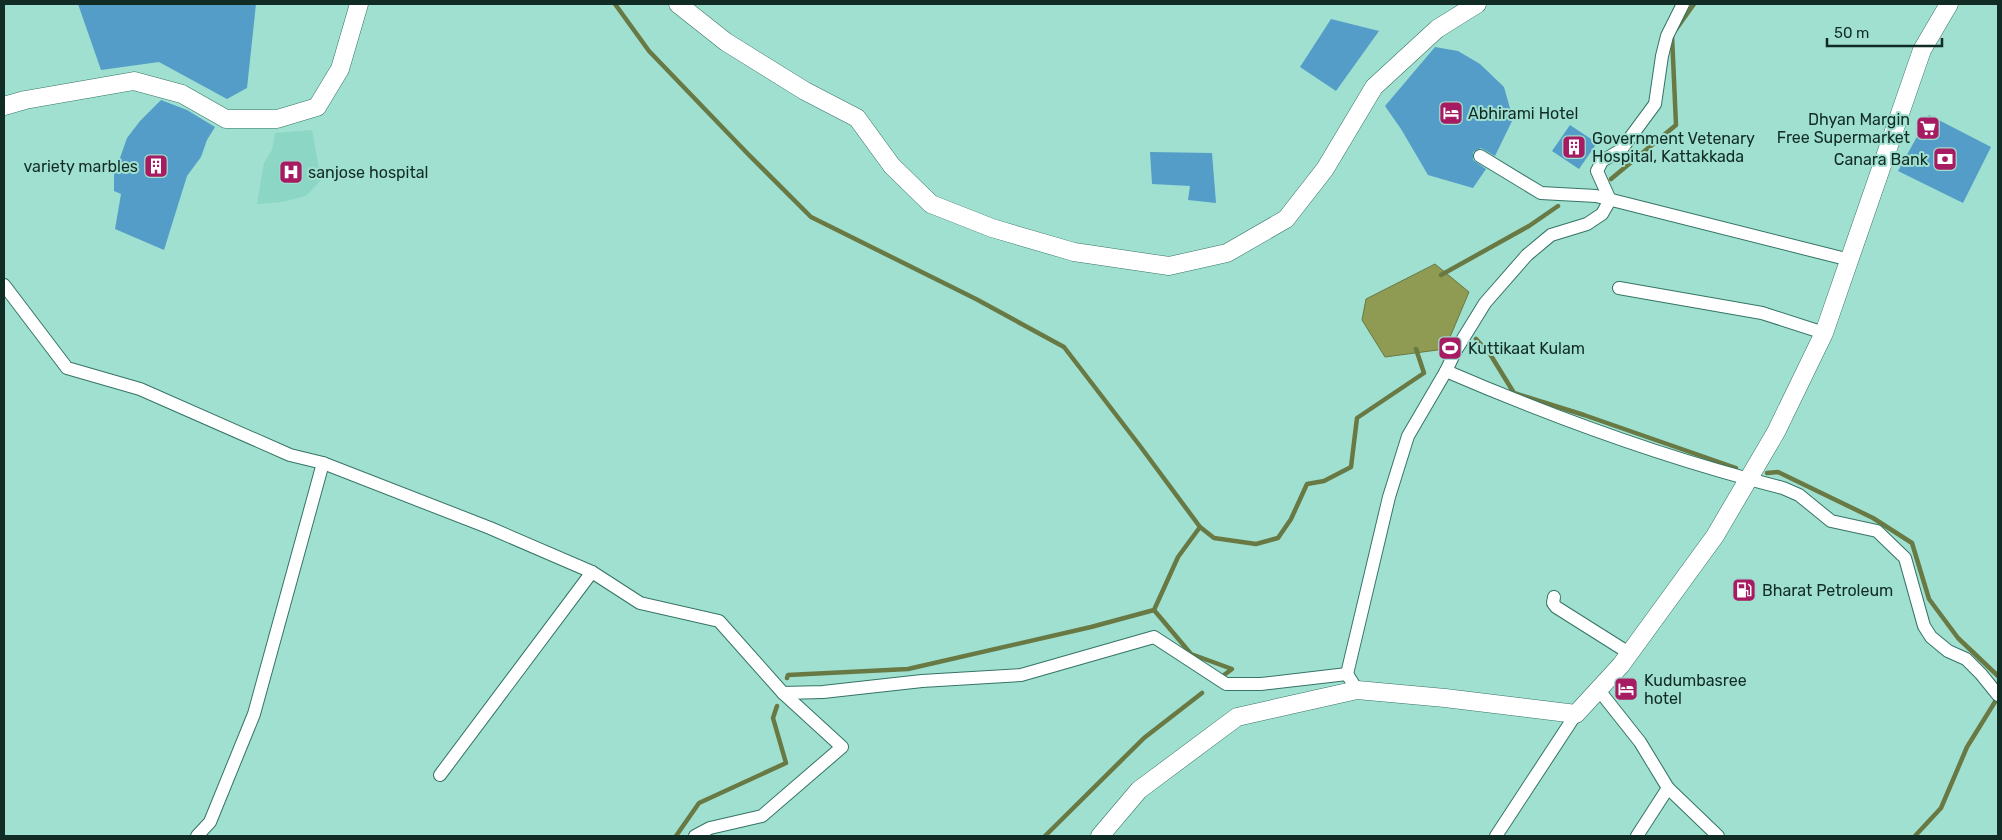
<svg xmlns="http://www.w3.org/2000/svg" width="2002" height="840" viewBox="0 0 2002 840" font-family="Rubik,sans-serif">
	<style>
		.built { fill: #8bd6c4 }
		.water { fill: #8f9b52; stroke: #697944 }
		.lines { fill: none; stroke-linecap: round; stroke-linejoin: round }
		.stream { stroke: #697944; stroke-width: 4.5 }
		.building { fill: #549dc8 }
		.street-casing { stroke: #357466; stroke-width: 14 }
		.secondary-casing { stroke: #357466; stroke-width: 19 }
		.street { stroke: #fff; stroke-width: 12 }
		.secondary { stroke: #fff; stroke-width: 18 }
		.labels { text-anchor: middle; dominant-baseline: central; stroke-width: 4; stroke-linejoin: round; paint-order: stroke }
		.poi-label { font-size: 16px; fill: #112b25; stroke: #a0e0d0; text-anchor: start }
	</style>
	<rect width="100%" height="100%" fill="#a0e0d0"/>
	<polygon class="built" points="312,130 321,180 306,196 282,202 257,204 264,163 272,150 275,133"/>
	<polygon class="water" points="1435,264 1469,292 1445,349 1385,357 1362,320 1366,299"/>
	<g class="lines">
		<g class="stream">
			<polyline points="615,4 649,51 748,154 811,217 976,299 1064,347 1140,446 1200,527"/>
			<polyline points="1611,179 1676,125 1672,35 1694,4"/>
			<polyline points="1441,275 1529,226 1558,206"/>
			<polyline points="1476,339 1490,354 1514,393 1584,415 1736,468"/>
			<polyline points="1767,473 1778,472 1873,518 1912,543 1929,599 1958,638 1998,676"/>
			<polyline points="1154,610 1191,654 1232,669 1224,675"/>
			<polyline points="787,678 788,675 908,669 1091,627 1154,610 1178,557 1200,527 1214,538 1256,544 1278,538 1291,519 1307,484 1324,481 1351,467 1357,418 1424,373 1416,349"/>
			<polyline points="676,836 699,803 786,763 773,718 777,706"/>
			<polyline points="1045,836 1144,738 1202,693"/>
			<polyline points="1915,836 1941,808 1967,747 1998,697"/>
		</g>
	</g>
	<g class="building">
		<polygon points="78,4 256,4 247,88 227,99 159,62 101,70"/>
		<polygon points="1331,19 1379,31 1336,91 1300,67"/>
		<polygon points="1435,47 1458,51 1480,64 1504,87 1513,119 1495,156 1481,148 1473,152 1473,160 1486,169 1473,188 1428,175 1401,129 1385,106"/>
		<polygon points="161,100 187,110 215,127 207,140 201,157 187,176 164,250 115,229 121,194 114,191 114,175 127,138 140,121"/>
		<polygon points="1929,115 1991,147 1963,203 1898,171"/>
		<polygon points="1570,125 1597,143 1579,169 1552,151"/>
		<polygon points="1150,152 1212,153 1216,203 1188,200 1190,186 1152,184"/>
	</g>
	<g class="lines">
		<g class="street-casing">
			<g id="street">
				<polyline points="1480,156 1541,193 1596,196 1850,260"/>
				<polyline points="4,285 67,368 140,389 290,455 323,463 490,528 592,572 640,603 719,621 783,693 823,692 922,681 1021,675 1154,637 1226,684 1261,684 1347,674 1357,690"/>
				<polyline points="1619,288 1762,313 1824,333"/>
				<path d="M1446,371C1555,418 1667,459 1783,488L1799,495L1831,521L1877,531L1905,558L1924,626L1931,637L1948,651L1966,659L1981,674L1998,695"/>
				<polyline points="1554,597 1553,603 1556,607 1629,653"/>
				<polyline points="1347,674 1389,497 1408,436 1446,371 1456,350 1485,303 1527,255 1551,235 1587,224 1602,214 1610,200 1597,171 1602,161 1621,150 1655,104 1662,56 1667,36 1683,4"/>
				<polyline points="1598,689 1640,742 1668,788 1718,836"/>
				<polyline points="440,775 592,572"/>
				<polyline points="197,836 210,822 254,714 323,463"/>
				<polyline points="695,836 710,828 762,816 842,747 783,693"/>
				<polyline points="1496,836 1576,714"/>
				<polyline points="1637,836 1668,788"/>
			</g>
		</g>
		<g class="secondary-casing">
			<g id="secondary">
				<polyline points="678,4 726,42 805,91 857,118 892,166 931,204 992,228 1074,252 1169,266 1227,253 1286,219 1325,169 1374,87 1437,29 1477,4"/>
				<polyline points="4,106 25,100 134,81 182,94 226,119 277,119 317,107 340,69 359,4"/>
				<polyline points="1100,836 1139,790 1237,717 1357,690 1445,698 1576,714 1621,665 1715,536 1776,432 1824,333 1922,50 1949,4"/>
			</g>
		</g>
		<use href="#street" class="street"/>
		<use href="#secondary" class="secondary"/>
	</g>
	<defs>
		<g id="hotel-square" transform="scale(1.25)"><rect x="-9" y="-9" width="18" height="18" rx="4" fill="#a61b61" stroke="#a0e0d0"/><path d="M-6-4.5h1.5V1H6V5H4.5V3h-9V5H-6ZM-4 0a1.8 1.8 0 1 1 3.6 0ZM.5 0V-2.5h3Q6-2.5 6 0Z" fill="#fff"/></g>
		<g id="supermarket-square" transform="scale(1.25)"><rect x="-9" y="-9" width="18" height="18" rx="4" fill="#a61b61" stroke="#a0e0d0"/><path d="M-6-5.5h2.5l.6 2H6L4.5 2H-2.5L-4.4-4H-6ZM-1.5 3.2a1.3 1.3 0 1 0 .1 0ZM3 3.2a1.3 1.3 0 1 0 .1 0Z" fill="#fff"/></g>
		<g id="building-square" transform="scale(1.25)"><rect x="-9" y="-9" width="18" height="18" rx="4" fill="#a61b61" stroke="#a0e0d0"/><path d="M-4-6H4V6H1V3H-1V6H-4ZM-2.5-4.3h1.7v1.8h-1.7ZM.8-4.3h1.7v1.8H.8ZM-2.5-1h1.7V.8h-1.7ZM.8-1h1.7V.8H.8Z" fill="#fff"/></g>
		<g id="bank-square" transform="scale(1.25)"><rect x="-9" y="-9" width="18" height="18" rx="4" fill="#a61b61" stroke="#a0e0d0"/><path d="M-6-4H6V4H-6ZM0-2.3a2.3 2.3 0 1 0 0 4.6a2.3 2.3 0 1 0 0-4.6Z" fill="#fff"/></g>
		<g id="hospital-square" transform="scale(1.25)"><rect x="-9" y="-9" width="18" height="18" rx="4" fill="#a61b61" stroke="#a0e0d0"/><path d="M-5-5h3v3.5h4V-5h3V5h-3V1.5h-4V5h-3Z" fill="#fff"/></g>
		<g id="stadium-square" transform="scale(1.25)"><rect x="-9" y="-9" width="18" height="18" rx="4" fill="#a61b61" stroke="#a0e0d0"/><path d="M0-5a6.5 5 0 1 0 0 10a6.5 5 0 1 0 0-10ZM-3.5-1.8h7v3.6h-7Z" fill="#fff"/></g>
		<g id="fuel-square" transform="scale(1.25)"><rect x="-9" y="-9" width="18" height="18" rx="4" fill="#a61b61" stroke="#a0e0d0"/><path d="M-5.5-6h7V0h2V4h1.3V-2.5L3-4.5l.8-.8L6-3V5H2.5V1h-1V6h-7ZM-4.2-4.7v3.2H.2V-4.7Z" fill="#fff"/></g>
	</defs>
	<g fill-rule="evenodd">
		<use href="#hotel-square" x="1451" y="113"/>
		<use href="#supermarket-square" x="1928" y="128"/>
		<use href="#building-square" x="1574" y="147"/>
		<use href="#bank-square" x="1945" y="159"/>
		<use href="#building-square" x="156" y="166"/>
		<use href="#hospital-square" x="291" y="172"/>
		<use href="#stadium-square" x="1450" y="348"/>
		<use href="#fuel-square" x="1744" y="590"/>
		<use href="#hotel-square" x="1626" y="689"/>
	</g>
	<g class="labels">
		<g class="poi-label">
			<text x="1468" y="113">Abhirami Hotel</text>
			<text x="1910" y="119" text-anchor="end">Dhyan Margin<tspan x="1910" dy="18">Free Supermarket</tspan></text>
			<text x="1592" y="138">Government Vetenary<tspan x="1592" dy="18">Hospital, Kattakkada</tspan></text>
			<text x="1928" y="159" text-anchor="end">Canara Bank</text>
			<text x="138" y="166" text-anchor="end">variety marbles</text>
			<text x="308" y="172">sanjose hospital</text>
			<text x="1468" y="348">Kuttikaat Kulam</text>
			<text x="1762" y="590">Bharat Petroleum</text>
			<text x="1644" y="680">Kudumbasree<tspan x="1644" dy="18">hotel</tspan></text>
		</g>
	</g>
	<rect width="2002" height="840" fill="none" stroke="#112b25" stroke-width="10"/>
	<path d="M1827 38v8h115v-8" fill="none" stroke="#112b25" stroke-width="2.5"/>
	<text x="1834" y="38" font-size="15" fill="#112b25" stroke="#a0e0d0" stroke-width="4" paint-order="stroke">50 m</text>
</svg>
